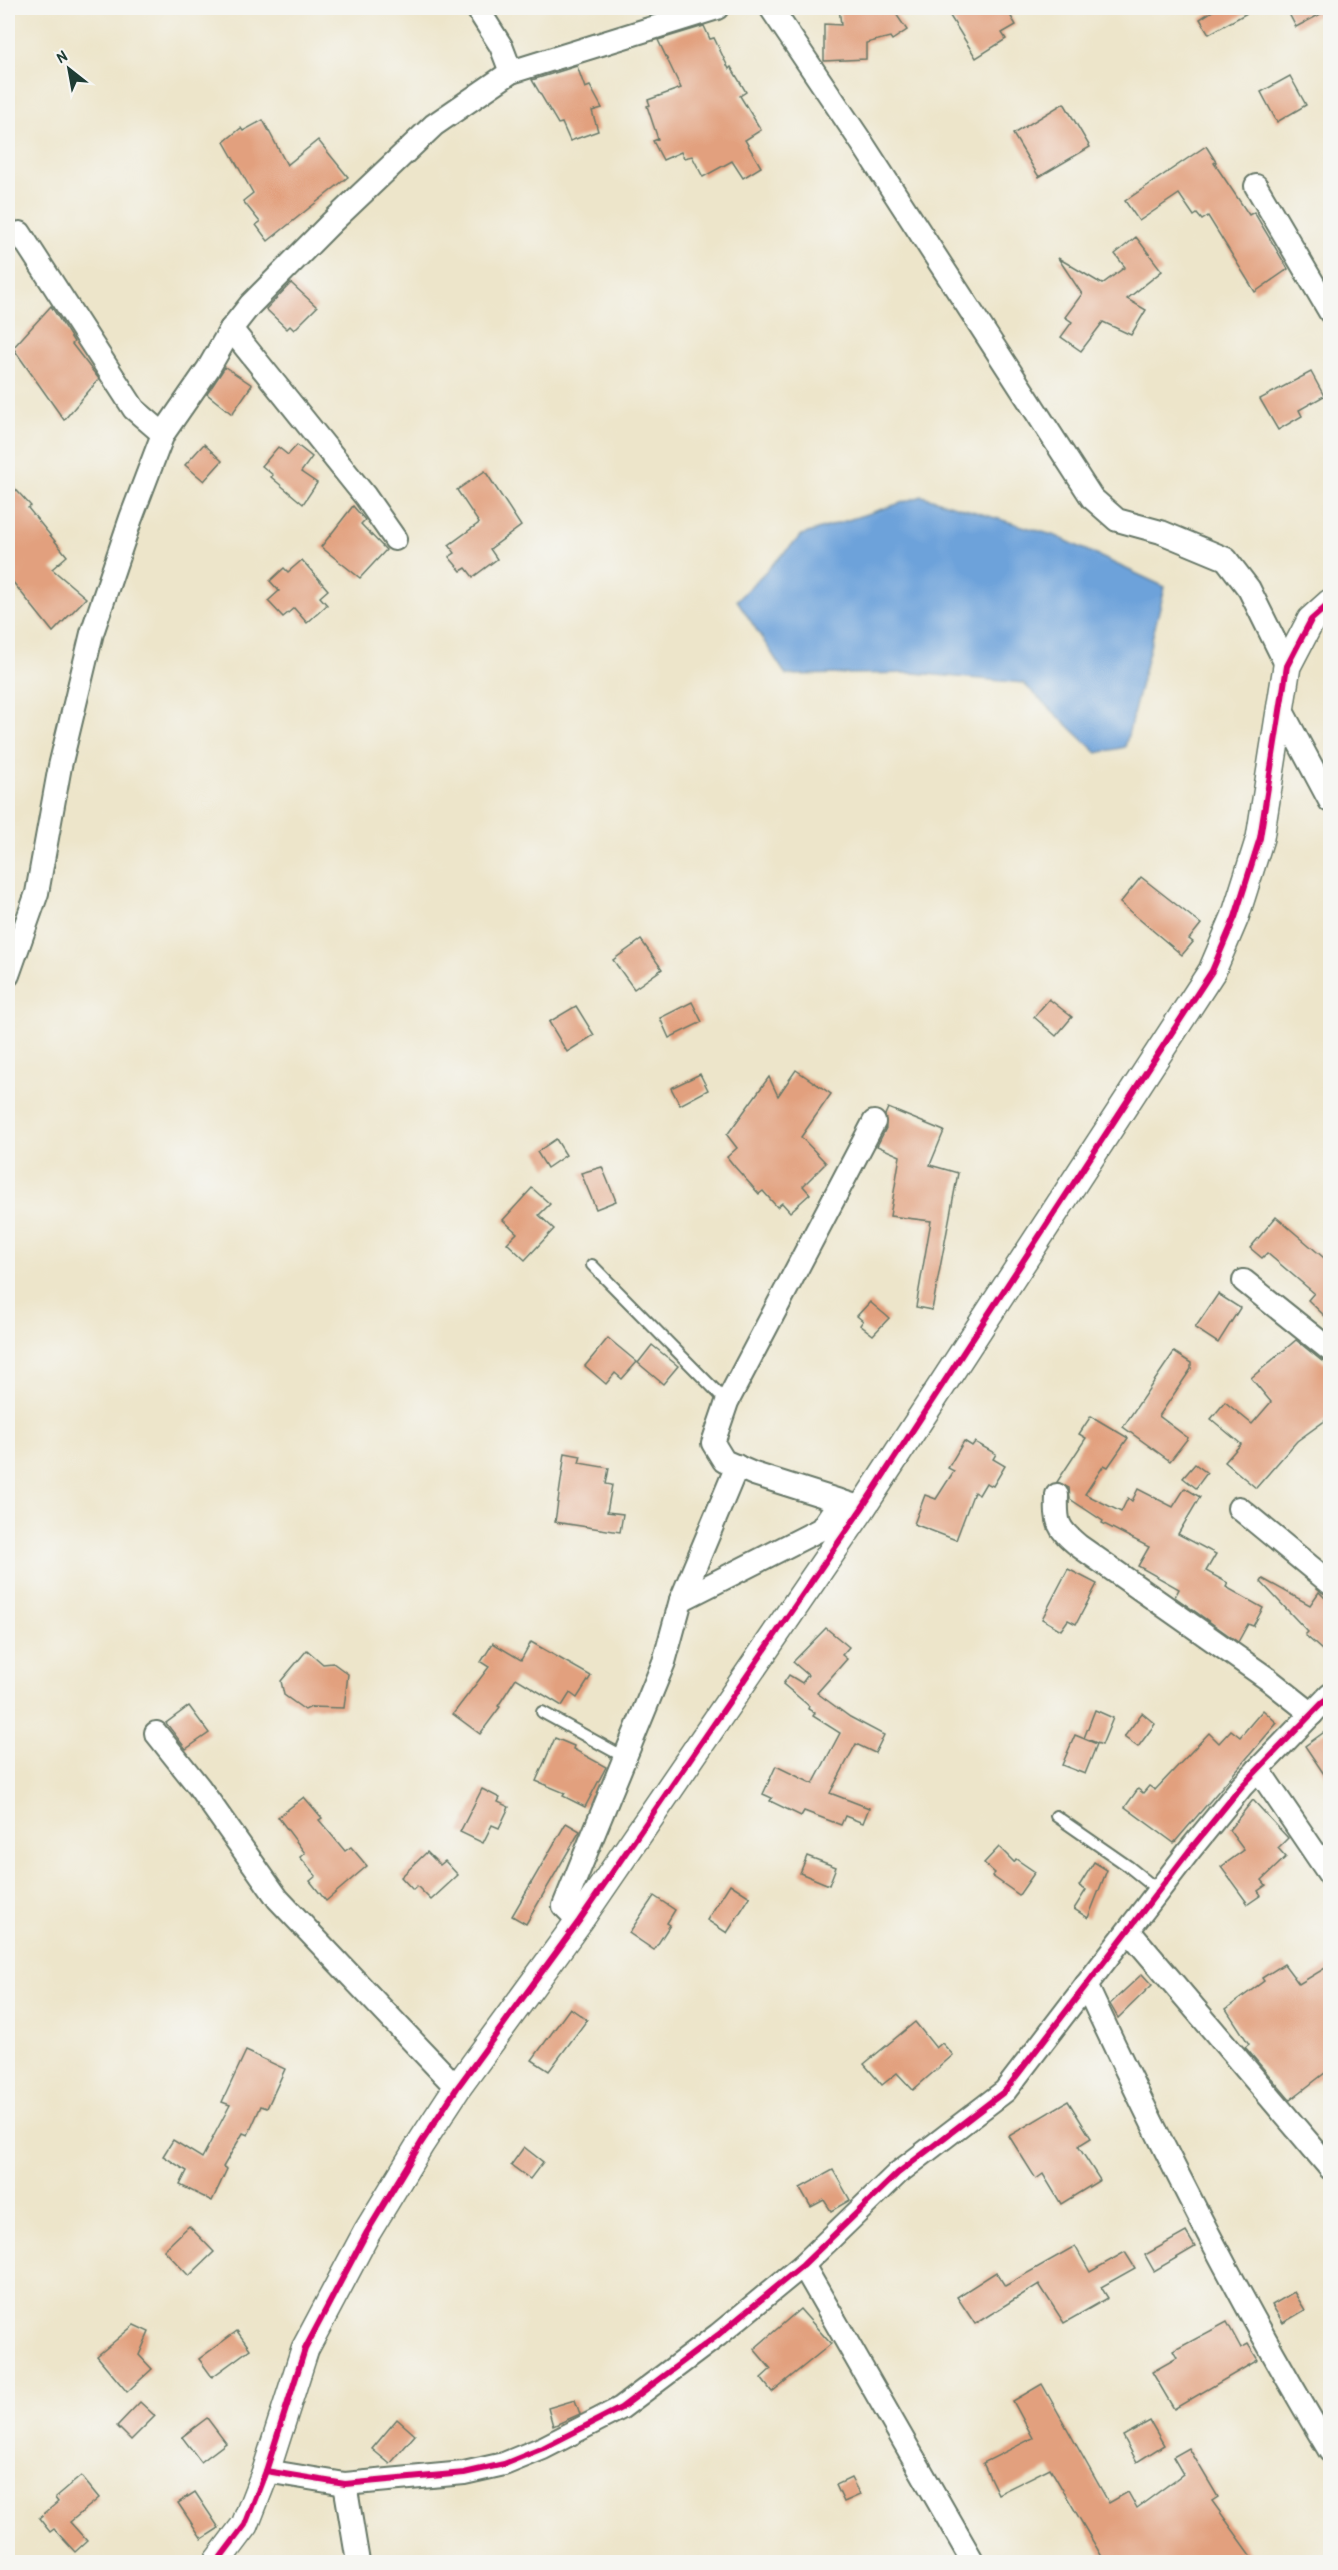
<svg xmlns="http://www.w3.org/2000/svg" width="1338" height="2570" viewBox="0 0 1338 2570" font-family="'Patrick Hand',sans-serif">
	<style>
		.water { fill: #6da2da; stroke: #467087; stroke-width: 1.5 }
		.building { fill: #e2a07e }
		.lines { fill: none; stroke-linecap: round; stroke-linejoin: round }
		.service-casing { stroke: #677868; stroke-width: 14 }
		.minor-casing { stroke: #677868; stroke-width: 26 }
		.tertiary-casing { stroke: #677868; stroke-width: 30 }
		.service { stroke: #fff; stroke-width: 10 }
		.minor { stroke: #fff; stroke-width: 22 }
		.tertiary { stroke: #fff; stroke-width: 27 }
		.cycleway-casing { stroke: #f6f6f2; stroke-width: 10 }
		.cycleway { stroke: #d6006c; stroke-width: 6 }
	</style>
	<rect width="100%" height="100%" fill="#f6f6f2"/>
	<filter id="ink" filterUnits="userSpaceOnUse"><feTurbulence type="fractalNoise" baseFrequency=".0167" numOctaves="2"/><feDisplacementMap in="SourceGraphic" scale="12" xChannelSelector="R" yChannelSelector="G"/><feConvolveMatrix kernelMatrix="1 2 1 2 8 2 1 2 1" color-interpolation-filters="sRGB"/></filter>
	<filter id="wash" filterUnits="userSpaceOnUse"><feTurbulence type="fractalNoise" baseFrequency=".008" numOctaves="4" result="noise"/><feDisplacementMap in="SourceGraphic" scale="24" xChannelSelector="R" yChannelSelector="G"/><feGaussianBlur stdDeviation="1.35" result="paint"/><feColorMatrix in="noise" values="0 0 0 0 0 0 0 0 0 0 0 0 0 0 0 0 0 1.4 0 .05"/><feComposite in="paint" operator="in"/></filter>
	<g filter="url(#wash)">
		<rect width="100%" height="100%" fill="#ede5ca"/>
		<polygon class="water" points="922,496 1056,536 1165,587 1125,747 1097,753 1023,683 915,673 786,675 737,600 802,535"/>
		<g id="blocks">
			<g class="building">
				<polygon points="839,8 892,8 907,30 892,40 890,37 866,43 866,59 824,61 824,24 841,25"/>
				<polygon points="945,8 1006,8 1016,25 1002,33 1006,39 976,58"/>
				<polygon points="1213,8 1256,8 1209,34 1200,19 1214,10"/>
				<polygon points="1286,8 1330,8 1330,9 1296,27"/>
				<polygon points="704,26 710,39 714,38 729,69 731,67 746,92 740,96 761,130 745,140 761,167 743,178 732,161 703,177 692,156 684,158 681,152 663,160 653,141 658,139 647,106 650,105 648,100 681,88 658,40"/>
				<polygon points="577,66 585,88 590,86 602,108 592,111 598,131 570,141 562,123 558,124 532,80"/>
				<polygon points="1290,76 1306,105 1277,122 1261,92"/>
				<polygon points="1064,103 1090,147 1039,177 1013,134"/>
				<polygon points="263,120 287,165 318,140 348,177 268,241 256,225 260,222 243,201 253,193 224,142 241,128 243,131"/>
				<polygon points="1206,146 1216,162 1214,163 1249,215 1254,212 1288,269 1255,292 1208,216 1202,220 1197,214 1194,216 1179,194 1139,221 1125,201"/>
				<polygon points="1136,237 1162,271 1127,299 1146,310 1131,335 1103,322 1081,351 1061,337 1072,322 1065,317 1082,294 1058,258 1102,284 1125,267 1115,254"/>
				<polygon points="291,283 317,307 294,330 290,326 287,329 266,309"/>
				<polygon points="51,306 74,342 72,344 99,379 64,420 13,348"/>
				<polygon points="225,367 252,385 232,414 207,394"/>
				<polygon points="1311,372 1324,396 1299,410 1302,416 1278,430 1260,399"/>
				<polygon points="204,444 222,461 204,481 185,465"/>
				<polygon points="297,445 312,457 301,472 317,483 303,504 271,477 273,475 262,466 278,447 288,455"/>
				<polygon points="485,471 521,526 490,549 497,559 473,577 466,568 461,571 449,557 455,553 449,545 479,523 457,490"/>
				<polygon points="8,481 31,506 28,508 67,556 52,569 86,598 53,632 8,576"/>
				<polygon points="353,506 365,520 361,524 386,550 360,578 321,547"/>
				<polygon points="302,560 328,590 320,597 327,605 307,623 294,608 283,617 268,601 279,591 270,581 284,568 288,572"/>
				<polygon points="1141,877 1201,924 1189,939 1193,942 1182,955 1120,903"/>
				<polygon points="641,940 662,969 634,989 613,960"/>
				<polygon points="1049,999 1072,1017 1056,1036 1034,1017"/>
				<polygon points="692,1002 702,1022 669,1038 660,1018"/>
				<polygon points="576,1006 594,1035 567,1052 549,1022"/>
				<polygon points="796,1070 831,1094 801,1137 826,1163 803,1186 810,1194 790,1212 782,1203 777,1207 763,1191 759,1194 735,1167 727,1157 737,1148 727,1135 769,1077 778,1096"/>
				<polygon points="700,1074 708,1090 680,1105 671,1088"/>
				<polygon points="888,1108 944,1131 930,1165 958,1173 932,1310 916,1307 931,1221 890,1216 900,1156 877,1146 886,1128 885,1115"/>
				<polygon points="556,1139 566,1155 547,1168 537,1152"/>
				<polygon points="602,1167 616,1201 596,1209 581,1173"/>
				<polygon points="532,1188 550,1204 539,1215 554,1229 525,1260 507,1243 517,1233 503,1220"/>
				<polygon points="1276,1217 1330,1263 1330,1321 1308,1300 1314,1293 1267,1253 1262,1258 1250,1248"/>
				<polygon points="1218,1294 1240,1308 1218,1343 1195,1328"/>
				<polygon points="870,1302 889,1318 873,1335 860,1325 863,1321 857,1316"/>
				<polygon points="608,1338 637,1362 622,1379 615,1373 606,1384 585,1366"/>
				<polygon points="1296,1340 1322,1361 1330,1363 1330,1417 1297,1441 1256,1488 1225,1462 1241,1444 1211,1419 1225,1402 1252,1424 1271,1402 1251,1378"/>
				<polygon points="652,1345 678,1366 663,1384 638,1363"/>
				<polygon points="1174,1352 1191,1363 1191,1369 1159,1416 1188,1438 1170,1461 1123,1427"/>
				<polygon points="1091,1416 1128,1438 1108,1467 1104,1465 1085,1494 1121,1512 1128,1498 1132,1501 1138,1489 1173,1507 1185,1488 1200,1497 1178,1534 1216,1554 1206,1571 1228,1583 1226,1587 1263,1608 1253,1626 1248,1624 1238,1642 1175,1597 1179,1589 1138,1566 1149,1547 1102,1523 1103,1521 1070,1499 1069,1488 1057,1482 1086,1438 1079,1434"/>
				<polygon points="964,1441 972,1446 975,1442 996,1454 993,1459 1005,1466 993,1486 986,1483 979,1495 974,1492 956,1540 914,1524 925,1495 936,1499 954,1471 948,1468"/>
				<polygon points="565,1453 581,1456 579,1463 609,1468 606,1484 612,1485 607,1512 623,1514 620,1532 555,1522"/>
				<polygon points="1195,1464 1207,1473 1196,1488 1183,1478"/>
				<polygon points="1068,1569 1097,1584 1076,1624 1068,1620 1061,1630 1042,1619"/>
				<polygon points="1263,1579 1310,1605 1319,1592 1330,1603 1330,1657 1305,1635 1308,1632 1261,1582"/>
				<polygon points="826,1628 849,1647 842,1655 847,1659 817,1693 850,1717 884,1735 875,1753 856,1744 830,1793 869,1808 863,1823 845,1816 841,1825 804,1811 801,1816 770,1801 772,1798 763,1794 776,1766 813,1784 840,1733 813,1716 815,1713 808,1709 809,1706 783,1684 789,1675 802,1683 808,1675 793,1662"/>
				<polygon points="531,1642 591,1676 577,1698 570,1693 562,1706 516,1678 498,1706 500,1707 480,1734 453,1714 489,1667 481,1662 493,1643 521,1660"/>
				<polygon points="307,1650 323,1664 333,1663 348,1674 344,1708 311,1707 305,1710 284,1695 281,1681"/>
				<polygon points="189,1706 209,1733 186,1749 166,1723"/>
				<polygon points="1095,1710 1113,1718 1102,1745 1084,1738"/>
				<polygon points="1263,1710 1277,1723 1174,1843 1125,1807 1138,1789 1143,1793 1149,1786 1155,1790 1209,1733 1219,1743 1231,1730 1240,1737"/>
				<polygon points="1142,1713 1155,1724 1138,1747 1124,1737"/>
				<polygon points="1330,1728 1330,1783 1305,1746"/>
				<polygon points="1075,1735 1097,1744 1085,1774 1062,1765"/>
				<polygon points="555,1738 574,1746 573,1749 606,1767 585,1807 563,1796 565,1793 536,1781"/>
				<polygon points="482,1789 500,1798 498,1802 509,1807 499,1828 492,1825 483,1843 460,1832"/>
				<polygon points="304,1797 322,1818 319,1820 345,1851 351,1847 367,1866 326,1901 310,1881 316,1876 300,1857 305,1853 278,1817"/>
				<polygon points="1253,1800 1288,1838 1278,1848 1286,1857 1262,1880 1266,1885 1258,1891 1261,1895 1248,1904 1221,1867 1244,1850 1229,1830"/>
				<polygon points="566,1823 580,1831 526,1924 512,1916"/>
				<polygon points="999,1847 1014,1862 1016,1859 1035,1872 1019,1895 992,1876 995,1873 984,1863"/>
				<polygon points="427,1852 440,1865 445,1861 458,1875 431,1900 417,1886 413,1890 401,1877"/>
				<polygon points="807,1856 836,1867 829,1885 800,1873"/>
				<polygon points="1094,1862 1107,1870 1088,1918 1074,1909 1086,1890 1079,1886"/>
				<polygon points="730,1884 750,1897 727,1933 707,1920"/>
				<polygon points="654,1896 675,1910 667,1923 670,1925 654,1950 629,1933"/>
				<polygon points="1284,1964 1299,1984 1330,1965 1330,2069 1290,2100 1245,2047 1249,2044 1226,2009 1264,1981 1262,1978"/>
				<polygon points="1142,1974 1152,1985 1118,2018 1110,2004"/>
				<polygon points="570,2008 587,2020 549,2071 532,2060"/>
				<polygon points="915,2022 936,2048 942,2043 953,2055 913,2090 897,2073 882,2085 864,2064"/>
				<polygon points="246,2051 285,2069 267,2108 261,2106 248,2135 243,2133 223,2167 227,2169 212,2201 180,2185 187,2171 163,2156 173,2140 202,2158 230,2105 222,2102"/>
				<polygon points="1068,2101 1091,2138 1078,2146 1100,2180 1061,2204 1043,2174 1036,2179 1009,2136"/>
				<polygon points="524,2147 543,2162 530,2179 511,2165"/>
				<polygon points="833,2170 850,2200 831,2211 824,2200 811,2207 800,2188"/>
				<polygon points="189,2226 214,2252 189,2276 164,2250"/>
				<polygon points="1186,2232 1195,2247 1154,2271 1145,2255"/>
				<polygon points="1075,2246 1090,2272 1125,2252 1135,2268 1101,2287 1108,2298 1064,2323 1039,2284 975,2324 957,2297 996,2272 1005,2286"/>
				<polygon points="1294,2292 1305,2310 1283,2323 1272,2305"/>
				<polygon points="800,2309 831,2344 772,2392 761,2378 771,2369 754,2349"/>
				<polygon points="1227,2322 1241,2348 1248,2344 1258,2360 1174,2409 1152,2372 1177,2358 1173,2351"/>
				<polygon points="134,2325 149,2332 139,2355 152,2369 127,2392 97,2356"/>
				<polygon points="237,2331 250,2349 212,2377 199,2359"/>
				<polygon points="1042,2384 1109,2503 1128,2492 1137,2508 1183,2474 1173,2457 1189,2448 1218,2497 1212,2501 1256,2562 1105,2562 1050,2468 998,2494 983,2463 1033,2438 1013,2401"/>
				<polygon points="575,2400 580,2414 553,2426 548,2408"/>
				<polygon points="140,2402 155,2416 131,2440 117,2426"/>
				<polygon points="207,2418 226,2443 201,2462 182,2437"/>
				<polygon points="397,2419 415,2435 390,2464 372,2449"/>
				<polygon points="1150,2421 1164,2445 1137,2462 1123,2436"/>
				<polygon points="81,2476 99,2498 70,2522 87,2541 75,2552 54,2529 50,2532 39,2518 58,2502 55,2498"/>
				<polygon points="851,2478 860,2495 844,2502 836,2485"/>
				<polygon points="195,2492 219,2528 202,2539 178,2503"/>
			</g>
		</g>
	</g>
	<g filter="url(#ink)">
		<use href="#blocks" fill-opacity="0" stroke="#677868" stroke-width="1.5"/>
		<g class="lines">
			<g class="service-casing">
				<g id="service">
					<polyline points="592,1265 727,1402"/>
					<polyline points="542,1712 626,1758"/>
					<polyline points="1056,1816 1128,1866 1159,1891"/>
				</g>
			</g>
			<g class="minor-casing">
				<g id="minor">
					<polyline points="477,8 501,46 511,72"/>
					<polyline points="771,8 862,143 1092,498 1117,520 1161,532 1226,559 1249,589 1287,666"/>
					<polyline points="1256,186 1330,312"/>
					<polyline points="20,233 134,409 163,434"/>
					<polyline points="231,329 365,496 395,539"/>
					<polyline points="1282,711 1330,801"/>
					<polyline points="8,975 37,893 60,766 92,633 131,518 163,434 208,369 231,329 250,305 332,222 434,125 511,72 717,8"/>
					<polyline points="1244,1281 1330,1350"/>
					<path d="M1057,1495C1056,1523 1057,1528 1079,1546L1268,1679L1312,1714"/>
					<polyline points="862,1508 754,1474 724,1461 713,1443 727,1402 874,1122"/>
					<polyline points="1239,1508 1330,1583"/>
					<polyline points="681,1600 821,1529 840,1501"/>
					<polyline points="156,1733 199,1787 278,1899 457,2088"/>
					<polyline points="1258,1769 1330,1875"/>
					<polyline points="579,1921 564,1906 664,1662 681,1600 737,1466"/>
					<polyline points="1129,1931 1330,2168"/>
					<path d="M1086,1985C1160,2144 1239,2301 1330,2451"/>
					<polyline points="803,2265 973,2562"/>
					<polyline points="266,2471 345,2484 464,2473 504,2464 543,2448 621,2408 718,2335 803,2265 898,2173 1005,2091 1189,1851 1242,1786 1330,1695"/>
					<polyline points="345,2484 358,2562"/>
				</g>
			</g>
			<g class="tertiary-casing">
				<polyline id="tertiary" points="217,2562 245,2525 266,2471 305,2349 367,2232 421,2143 457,2088 579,1921 862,1508 1212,971 1235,917 1260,838 1287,666 1311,620 1330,603"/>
			</g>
			<use href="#service" class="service"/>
			<use href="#minor" class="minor"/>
			<use href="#tertiary" class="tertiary"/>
			<g class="cycleway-casing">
				<g id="cycleway">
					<polyline points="266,2471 345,2484 464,2473 504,2464 543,2448 621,2408 718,2335 803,2265 898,2173 1005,2091 1189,1851 1242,1786 1330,1695"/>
					<polyline points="217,2562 245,2525 266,2471 305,2349 367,2232 421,2143 457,2088 579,1921 862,1508 1212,971 1235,917 1260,838 1287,666 1311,620 1330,603"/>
				</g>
			</g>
			<use href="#cycleway" class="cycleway"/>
		</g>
	</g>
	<rect width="1338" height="2570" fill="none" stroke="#f6f6f2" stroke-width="30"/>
	<g transform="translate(69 69) rotate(329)" stroke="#f6f6f2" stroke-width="4.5" paint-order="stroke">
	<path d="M0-4.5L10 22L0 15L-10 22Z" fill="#1f3d34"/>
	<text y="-9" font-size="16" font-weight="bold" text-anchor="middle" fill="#1f3d34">N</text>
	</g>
</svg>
